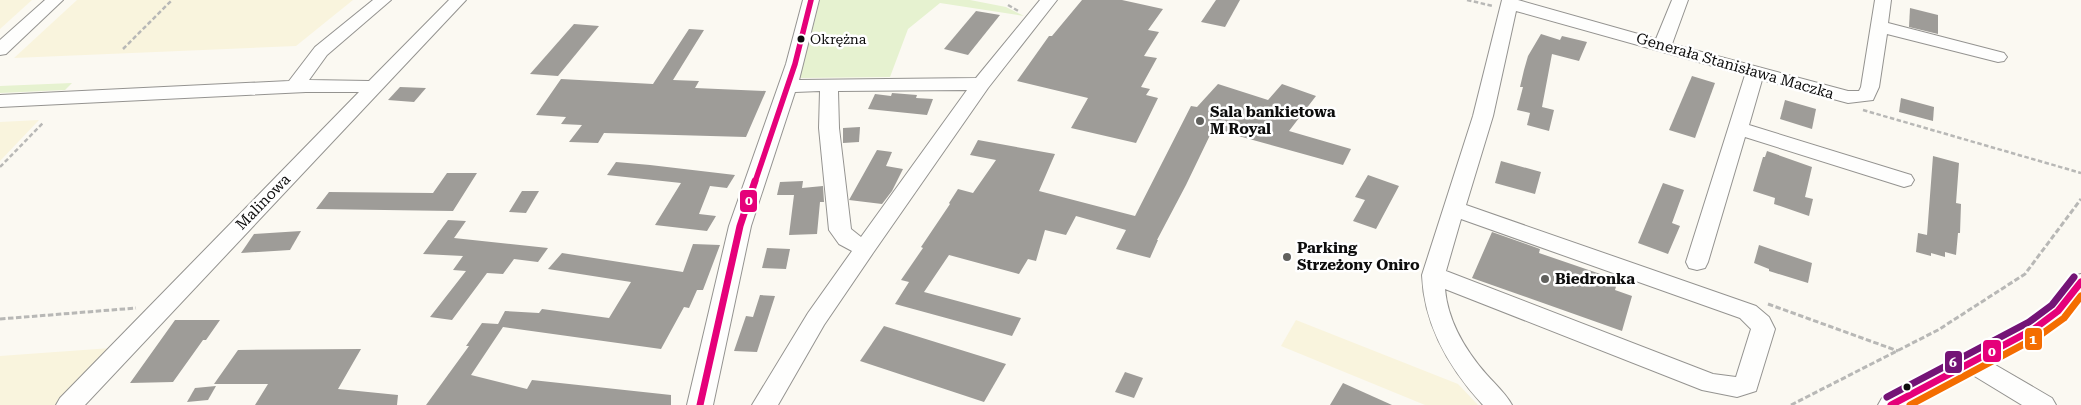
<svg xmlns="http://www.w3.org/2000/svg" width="2081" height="405" viewBox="0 0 2081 405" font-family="'Roboto Serif',serif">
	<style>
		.farmland { fill: #f9f4dd }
		.green { fill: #e6f2d0 }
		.building { fill: #9e9c98 }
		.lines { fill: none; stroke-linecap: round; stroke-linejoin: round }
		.minor-casing { stroke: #949390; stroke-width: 2 }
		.path-far1 { stroke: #b8b8b6; stroke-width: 2.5; stroke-dasharray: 4.5 2.5; stroke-linecap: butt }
		.path { stroke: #b8b8b6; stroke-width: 3; stroke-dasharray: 5.5 2.5; stroke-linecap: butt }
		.minor { fill: #fefefd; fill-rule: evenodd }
		.bus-1-far1-casing { stroke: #fff; stroke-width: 9 }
		.bus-1-casing { stroke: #fff; stroke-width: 11 }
		.bus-2-casing { stroke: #fff; stroke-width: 11 }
		.bus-3-casing { stroke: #fff; stroke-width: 11 }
		.bus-1-far1 { stroke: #e5017a; stroke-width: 5.5 }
		.bus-1 { stroke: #e5017a; stroke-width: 7 }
		.bus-2 { stroke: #f46d01; stroke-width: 7 }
		.bus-3 { stroke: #741476; stroke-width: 7 }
		.bus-dot { fill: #0d0d0d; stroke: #fff; stroke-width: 2 }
		.poi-dot { fill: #60605d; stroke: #fff; stroke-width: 2 }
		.labels { text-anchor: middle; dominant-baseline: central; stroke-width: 5; stroke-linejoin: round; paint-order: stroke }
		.bus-label { font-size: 14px; fill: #0d0d0d; stroke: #fff; text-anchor: start }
		.street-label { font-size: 15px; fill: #0d0d0d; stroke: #fff }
		.poi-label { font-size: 15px; font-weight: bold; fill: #0d0d0d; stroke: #fff; text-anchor: start }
		.line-badge { stroke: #fff; stroke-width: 2 }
		.badge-label { font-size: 14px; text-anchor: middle; font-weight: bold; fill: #fff }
	</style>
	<rect width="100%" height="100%" fill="#fbf9f2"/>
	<g class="farmland">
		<polygon points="0,0 32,0 0,29"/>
		<polygon points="77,0 353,0 296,46 14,58"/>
		<polygon points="39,120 0,161 0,122"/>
		<polygon points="1296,320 1458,384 1478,405 1425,405 1281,346"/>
		<polygon points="111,348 55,405 0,405 0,356"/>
	</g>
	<g class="green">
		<polygon points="820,0 970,0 1006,7 1024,16 940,3 908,29 890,77 800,78"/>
		<polygon points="72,83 65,90 0,93 0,86"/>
	</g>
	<g class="building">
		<polygon points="1082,0 1122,0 1163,9 1148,30 1159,32 1144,56 1157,58 1141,87 1150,89 1146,95 1158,98 1136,143 1071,128 1088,98 1017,81 1049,36 1052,36"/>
		<polygon points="1216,0 1240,0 1225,27 1201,22"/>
		<polygon points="1910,8 1938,15 1938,34 1909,27"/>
		<polygon points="976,11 1000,15 968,55 944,49"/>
		<polygon points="574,24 599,26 558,76 530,74"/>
		<polygon points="689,29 704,30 673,80 699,81 695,88 766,91 746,137 604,133 598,143 569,142 582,125 561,124 566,117 536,115 561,79 653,84"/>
		<polygon points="1541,34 1560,40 1562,36 1587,42 1579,61 1552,54 1542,107 1554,110 1549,131 1527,125 1530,113 1517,110 1523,87 1520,87 1524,70 1528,56"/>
		<polygon points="1692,76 1715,83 1695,138 1669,130"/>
		<polygon points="1218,84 1268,100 1282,84 1316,96 1289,131 1351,149 1343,165 1213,129 1186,185 1157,240 1158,240 1150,258 1116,249 1126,230 1076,216 1066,235 1045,230 1036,261 1028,259 1019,274 949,255 924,292 1021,318 1012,336 895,304 909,282 901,280 923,248 921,247 950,204 949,203 958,189 973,193 996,160 970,155 978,140 1055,154 1039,191 1135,216 1191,106 1197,107"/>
		<polygon points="400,87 426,88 414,102 388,100"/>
		<polygon points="892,93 917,95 916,98 933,99 927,115 868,109 875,94 891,96"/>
		<polygon points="1901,98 1934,107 1933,121 1899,112"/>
		<polygon points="1785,100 1816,109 1812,129 1780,119"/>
		<polygon points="860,127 859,142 843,143 843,128"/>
		<polygon points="877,150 892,152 886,166 903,169 892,191 882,204 849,200"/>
		<polygon points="1767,151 1812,167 1805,197 1813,199 1809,216 1774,204 1775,198 1753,191 1763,157 1765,157"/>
		<polygon points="1933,156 1959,163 1956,203 1961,204 1960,233 1958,233 1956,255 1945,252 1945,257 1931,253 1931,256 1916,252 1918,233 1927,235"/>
		<polygon points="1501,161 1541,172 1535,194 1495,183"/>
		<polygon points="616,162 650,165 735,175 727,188 710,186 699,214 716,216 707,231 655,225 681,183 607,175"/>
		<polygon points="447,173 477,173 453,211 316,209 329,192 433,193"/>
		<polygon points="1368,175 1399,186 1376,229 1353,221 1365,200 1355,197"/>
		<polygon points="803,181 802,188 823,186 824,202 820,202 817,234 789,235 794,195 777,195 780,182"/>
		<polygon points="1663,183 1684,190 1672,223 1680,226 1668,254 1638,243"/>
		<polygon points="522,191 539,191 526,213 509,212"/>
		<polygon points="448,220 466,221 454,238 548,248 538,262 514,259 503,274 487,273 452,320 430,317 466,271 453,270 463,256 423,254"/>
		<polygon points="301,231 290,250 241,253 254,234"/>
		<polygon points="1492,232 1540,249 1539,253 1618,280 1615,290 1632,296 1622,331 1472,278"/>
		<polygon points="693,244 720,245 703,290 697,290 689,308 684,307 661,349 503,327 471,375 527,389 532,380 671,395 671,405 426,405 469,346 466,346 482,323 498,324 505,311 539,313 542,309 609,318 631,282 548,269 562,253 683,272"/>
		<polygon points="1759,245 1812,263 1808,283 1769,271 1769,269 1754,263"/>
		<polygon points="767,248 790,249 786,269 762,268"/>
		<polygon points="760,295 775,296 757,352 734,351 746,316 753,317"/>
		<polygon points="175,320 220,320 206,340 203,340 173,382 130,383"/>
		<polygon points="884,326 1006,364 984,402 860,361"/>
		<polygon points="361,349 338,389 398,395 397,405 255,405 268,384 214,384 238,350"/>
		<polygon points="1125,372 1143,378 1134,398 1115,392"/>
		<polygon points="1343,383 1392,405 1330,405"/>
		<polygon points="216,386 208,400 187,402 195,388"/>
	</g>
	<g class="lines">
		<g class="minor-casing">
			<g id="minor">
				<polygon points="45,0 63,0 6,54 0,55 0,40"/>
				<polygon points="373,0 391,0 327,55 309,80 369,81 449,0 466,0 85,405 56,405 60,398 359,92 306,92 0,107 0,95 289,81 315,47"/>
				<path d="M803,0H819L799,80L976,78L1040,0H1057L988,88L873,253L824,325L778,405H752L808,313L852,251L839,244L829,230L819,128L820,91L795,92L751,226L713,405H687L729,226L786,64ZM967,90L861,237L851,229L839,128L838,91Z"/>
				<path d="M1502,0H1518L1656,39L1672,0H1688L1672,44L1848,91H1859L1861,87L1875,0H1891L1888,23L2004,53L2007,57L2004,61L1998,62L1887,34L1879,87L1873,100L1848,103L1762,80L1749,125L1911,175L1914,180L1911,185L1904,187L1745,137L1708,262L1705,268L1697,270L1689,268L1686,262L1745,75L1516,11L1493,116L1466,205L1756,306L1769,317L1775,329L1756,391L1737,397L1702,390L1445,289C1448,322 1466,351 1487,375C1496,385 1506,394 1512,405H1483C1449,368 1424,326 1422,275L1473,116ZM1461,219L1740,318L1751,329L1736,377L1713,374L1446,271Z"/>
				<path d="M2081,274C2081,281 2081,290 2081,297C2075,321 2013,351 1992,363L2052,398L2056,405H2022L1971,374L1913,405H1878L1882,398L2026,323L2050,305L2073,276Z"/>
			</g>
		</g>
		<g class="path-far1">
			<polyline points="1467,0 1493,6"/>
			<polyline points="1008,5 1020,12"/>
			<polyline points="123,49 172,0"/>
			<polyline points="1863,110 2081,173"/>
			<polyline points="0,167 43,123"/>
		</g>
		<g class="path">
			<polyline points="1768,304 1898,351"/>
			<polyline points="0,319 136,308"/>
			<polyline points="1791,405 1938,330 2025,274 2081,199"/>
		</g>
		<use href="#minor" class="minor"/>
		<g class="bus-1-far1-casing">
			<polyline id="bus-1-far1" points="755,182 795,64 811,0"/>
		</g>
		<g class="bus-1-casing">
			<g id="bus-1">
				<polyline points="700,405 740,226 755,181"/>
				<polyline points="1891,405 2034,329 2058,311 2081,282"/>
			</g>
		</g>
		<g class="bus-2-casing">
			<polyline id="bus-2" points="1910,405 2039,336 2064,318 2081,296"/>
		</g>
		<g class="bus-3-casing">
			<polyline id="bus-3" points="1887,397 2029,322 2052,305 2074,277"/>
		</g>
		<use href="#bus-1-far1" class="bus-1-far1"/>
		<use href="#bus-1" class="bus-1"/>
		<use href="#bus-2" class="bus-2"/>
		<use href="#bus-3" class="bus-3"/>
	</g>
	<g class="bus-dot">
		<circle cx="801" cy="39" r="4.5"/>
		<circle cx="1907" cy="387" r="4.5"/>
	</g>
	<g class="poi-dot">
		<circle cx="1200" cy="121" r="5"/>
		<circle cx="1287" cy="257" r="5"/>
		<circle cx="1545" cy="279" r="5"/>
	</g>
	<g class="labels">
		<g class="bus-label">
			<text x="810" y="39">Okrężna</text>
		</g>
		<g class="street-label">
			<text transform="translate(1735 66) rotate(16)">Generała Stanisława Maczka</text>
			<text transform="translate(263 202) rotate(-46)">Malinowa</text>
		</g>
		<g class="poi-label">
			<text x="1210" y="112">Sala bankietowa<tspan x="1210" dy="17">M Royal</tspan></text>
			<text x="1297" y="248">Parking<tspan x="1297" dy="17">Strzeżony Oniro</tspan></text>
			<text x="1555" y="279">Biedronka</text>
		</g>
	</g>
	<g class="line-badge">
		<rect x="739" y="189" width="19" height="24" rx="5" fill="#e5017a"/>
		<rect x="2024" y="327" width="19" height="24" rx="5" fill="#f46d01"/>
		<rect x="1982" y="339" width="20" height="24" rx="5" fill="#e5017a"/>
		<rect x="1944" y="350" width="19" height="24" rx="5" fill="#741476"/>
	</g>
	<g class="badge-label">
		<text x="749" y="205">0</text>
		<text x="2033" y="344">1</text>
		<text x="1992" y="356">0</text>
		<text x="1953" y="367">6</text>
	</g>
</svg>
